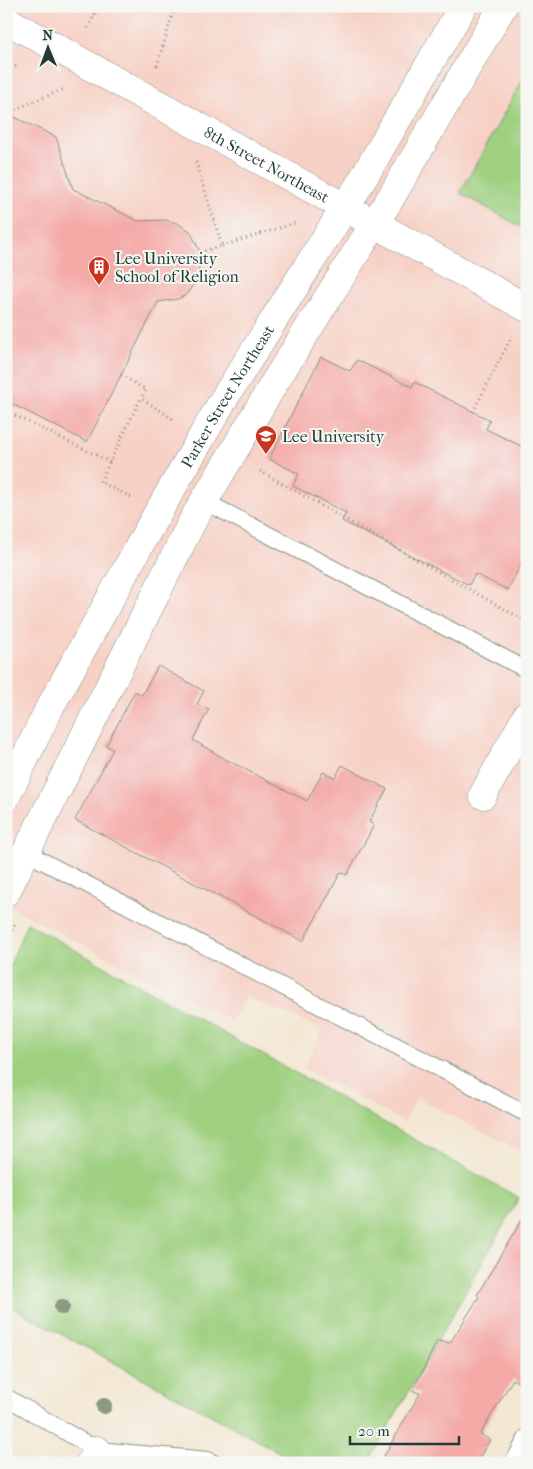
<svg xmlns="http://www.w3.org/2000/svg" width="533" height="1469" viewBox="0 0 533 1469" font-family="'IM FELL French Canon',serif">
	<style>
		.built { fill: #f7d1c6 }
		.green { fill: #9ed080; stroke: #5e865a }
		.building { fill: #f4aba8 }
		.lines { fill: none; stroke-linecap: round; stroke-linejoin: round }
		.lane-casing { stroke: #899283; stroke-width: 18 }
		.street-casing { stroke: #899283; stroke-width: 29 }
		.path { stroke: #899283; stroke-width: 3; stroke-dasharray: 1 4; stroke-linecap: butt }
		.lane { stroke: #fff; stroke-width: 16 }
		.street { stroke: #fff; stroke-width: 28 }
		.tree { fill: #8c9983 }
		.labels { text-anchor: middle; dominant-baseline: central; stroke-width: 4; stroke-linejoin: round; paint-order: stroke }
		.street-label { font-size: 16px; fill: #1f3d34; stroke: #f6f6f2 }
		.poi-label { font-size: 16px; fill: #1f3d34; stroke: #f6f6f2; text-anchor: start }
	</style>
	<rect width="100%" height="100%" fill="#f6f6f2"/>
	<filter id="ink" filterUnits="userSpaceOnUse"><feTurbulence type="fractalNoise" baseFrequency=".02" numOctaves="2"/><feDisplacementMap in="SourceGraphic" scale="10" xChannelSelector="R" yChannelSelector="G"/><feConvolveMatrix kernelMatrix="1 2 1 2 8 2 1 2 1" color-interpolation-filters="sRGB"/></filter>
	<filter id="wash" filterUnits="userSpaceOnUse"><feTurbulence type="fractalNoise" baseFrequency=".0096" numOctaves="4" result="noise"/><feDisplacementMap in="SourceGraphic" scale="20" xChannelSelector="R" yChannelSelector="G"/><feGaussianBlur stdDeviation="1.12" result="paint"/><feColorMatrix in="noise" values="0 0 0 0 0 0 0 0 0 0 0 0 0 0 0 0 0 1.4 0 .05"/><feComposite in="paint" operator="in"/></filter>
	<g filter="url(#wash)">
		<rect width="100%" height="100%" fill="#f3e7d2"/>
		<polygon class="built" points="6,6 527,6 527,1154 417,1098 404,1122 304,1068 322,1030 245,996 232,1021 6,905"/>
		<g class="green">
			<polygon points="527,72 527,230 460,193"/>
			<polygon points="27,923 519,1198 368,1463 299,1463 6,1304 6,975"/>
		</g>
		<g id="blocks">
			<g class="building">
				<polygon points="6,113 56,137 73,189 138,221 165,220 177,223 190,231 200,252 198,278 186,295 178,299 158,302 87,442 6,401"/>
				<polygon points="321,357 350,371 357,360 412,387 414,382 490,420 486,429 527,449 527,552 508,590 475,574 469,585 342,521 346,513 293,486 299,474 269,459"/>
				<polygon points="158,666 204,691 197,704 209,709 193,740 225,759 307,801 323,772 335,778 342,765 387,789 369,822 374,825 347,875 341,872 303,941 75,820 113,749 106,746 135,691 142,695"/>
				<polygon points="527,1211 527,1388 513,1379 480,1434 490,1440 476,1463 380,1463 420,1393 413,1391 437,1341 450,1343 479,1297 477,1295"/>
			</g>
		</g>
	</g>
	<g filter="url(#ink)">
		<use href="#blocks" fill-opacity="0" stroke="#899283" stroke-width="1"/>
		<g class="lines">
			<g class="lane-casing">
				<g id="lane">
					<polyline points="204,501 527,670"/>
					<polyline points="25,852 527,1114"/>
					<polyline points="6,1397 97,1450 208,1460 213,1463"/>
					<polyline points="513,1463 527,1437"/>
				</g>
			</g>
			<g class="street-casing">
				<g id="street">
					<path id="s1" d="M6,20L527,308"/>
					<polyline points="483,795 527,715"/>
					<path id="s2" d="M6,797L49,709L153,521L225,397L361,182L463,6"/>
					<polyline points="6,892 194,518 276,380 390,199 503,6"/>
					<polyline points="90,1463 97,1450"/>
				</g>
			</g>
			<g class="path">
				<polyline points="88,28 99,6"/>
				<polyline points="157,66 175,6"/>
				<polyline points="6,71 19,65"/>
				<polyline points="6,113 64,89"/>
				<polyline points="196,162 222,246 200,252"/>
				<polyline points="222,246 295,223"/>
				<polyline points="121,375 146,390 141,398"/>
				<polyline points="6,411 110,462"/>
				<polyline points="473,412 512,336"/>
				<polyline points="260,471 527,622"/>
				<polyline points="131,497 100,482 141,398 173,419"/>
				<polyline points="6,944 15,924"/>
			</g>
			<use href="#lane" class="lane"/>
			<use href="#street" class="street"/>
		</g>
		<g class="tree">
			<circle cx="62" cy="1307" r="8"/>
			<circle cx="104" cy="1406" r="8"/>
		</g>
	</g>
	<defs>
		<g id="building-pin" transform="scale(1.125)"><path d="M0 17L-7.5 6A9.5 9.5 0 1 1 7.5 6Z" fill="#c8321e" stroke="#f6f6f2"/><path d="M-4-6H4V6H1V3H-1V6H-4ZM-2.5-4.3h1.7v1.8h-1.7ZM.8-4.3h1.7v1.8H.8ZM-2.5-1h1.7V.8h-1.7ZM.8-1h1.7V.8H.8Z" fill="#fff"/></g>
		<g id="university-pin" transform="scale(1.125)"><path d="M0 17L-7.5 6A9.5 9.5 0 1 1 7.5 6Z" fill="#c8321e" stroke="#f6f6f2"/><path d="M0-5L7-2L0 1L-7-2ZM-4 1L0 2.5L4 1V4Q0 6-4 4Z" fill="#fff"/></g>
	</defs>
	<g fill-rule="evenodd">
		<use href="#building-pin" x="99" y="267"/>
		<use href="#university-pin" x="266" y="436"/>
	</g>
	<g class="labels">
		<g class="street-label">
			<text stroke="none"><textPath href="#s1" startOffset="298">8th Street Northeast</textPath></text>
			<text stroke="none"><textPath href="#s2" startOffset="458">Parker Street Northeast</textPath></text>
		</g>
		<g class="poi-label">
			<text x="115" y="258">Lee University<tspan x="115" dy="18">School of Religion</tspan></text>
			<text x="282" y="436">Lee University</text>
		</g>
	</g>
	<rect width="533" height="1469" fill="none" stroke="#f6f6f2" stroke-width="25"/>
	<g transform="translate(48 48) rotate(359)" stroke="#f6f6f2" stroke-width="4" paint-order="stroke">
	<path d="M0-4L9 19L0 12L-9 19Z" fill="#1f3d34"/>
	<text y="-8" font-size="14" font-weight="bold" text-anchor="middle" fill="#1f3d34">N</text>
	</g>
	<path d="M350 1436v8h109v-8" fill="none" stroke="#1f3d34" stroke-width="2.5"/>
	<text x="358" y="1436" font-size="15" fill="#1f3d34" stroke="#f6f6f2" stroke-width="4" paint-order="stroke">20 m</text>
</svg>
